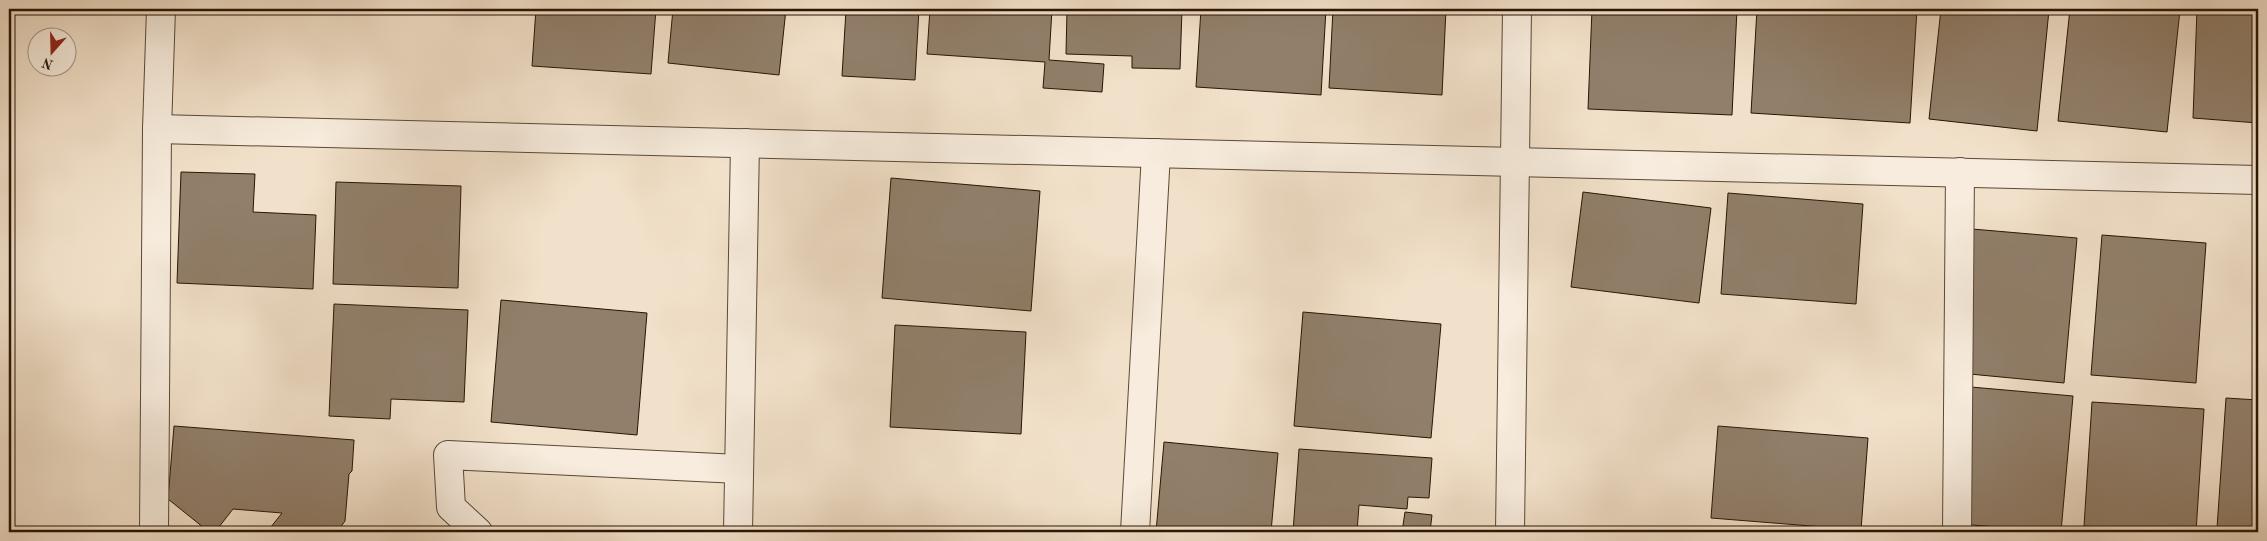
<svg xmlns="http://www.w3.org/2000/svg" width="2267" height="541" viewBox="0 0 2267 541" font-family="'Old Standard TT',serif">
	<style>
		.building { fill: #917f6b; stroke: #281504 }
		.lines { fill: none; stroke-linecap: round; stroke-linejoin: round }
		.street-casing { stroke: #5a4836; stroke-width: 30 }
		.street { stroke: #f7ecdd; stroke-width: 28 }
	</style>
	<rect width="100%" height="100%" fill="#f2e1ca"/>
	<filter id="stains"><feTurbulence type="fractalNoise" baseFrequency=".004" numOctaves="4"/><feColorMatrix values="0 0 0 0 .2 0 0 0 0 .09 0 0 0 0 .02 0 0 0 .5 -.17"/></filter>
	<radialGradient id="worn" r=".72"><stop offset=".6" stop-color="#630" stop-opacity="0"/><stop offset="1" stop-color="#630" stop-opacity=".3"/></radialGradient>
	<g class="building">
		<polygon points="536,9 656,9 651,74 532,66"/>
		<polygon points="673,9 786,9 779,75 668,63"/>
		<polygon points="832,9 919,9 915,80 842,76 846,10"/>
		<polygon points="930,9 1052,9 1049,60 1104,64 1102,92 1043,88 1045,62 927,54"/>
		<polygon points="1067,9 1182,9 1180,69 1132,68 1132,56 1066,54"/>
		<polygon points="1201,9 1326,9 1321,95 1196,87"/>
		<polygon points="1333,9 1446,9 1442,95 1329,88"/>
		<polygon points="1592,9 1737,9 1732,115 1588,109"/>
		<polygon points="1757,9 1917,9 1910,123 1751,113"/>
		<polygon points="1941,9 2049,10 2037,131 1929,119"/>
		<polygon points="2070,9 2180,10 2167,132 2058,121"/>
		<polygon points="2197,9 2258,9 2258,123 2193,118"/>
		<polygon points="181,172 255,174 253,212 316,215 313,289 177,283"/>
		<polygon points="891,178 1040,191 1031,311 882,298"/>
		<polygon points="336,182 461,186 458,288 333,284"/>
		<polygon points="1583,192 1711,208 1699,303 1571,287"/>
		<polygon points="1728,193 1863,204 1856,304 1721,294"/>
		<polygon points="1972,229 2077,238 2064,383 1959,373"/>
		<polygon points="2102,235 2206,243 2196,383 2091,375"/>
		<polygon points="501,300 647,313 637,435 491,422"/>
		<polygon points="334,304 468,310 464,402 391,399 390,419 329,416"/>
		<polygon points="1303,312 1441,324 1431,438 1294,426"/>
		<polygon points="895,325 1026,332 1021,434 890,427"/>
		<polygon points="1971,387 2073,396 2061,532 1960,524"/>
		<polygon points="2226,398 2258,400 2258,532 2217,528"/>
		<polygon points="2092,402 2204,409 2196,532 2084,526"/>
		<polygon points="174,426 354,440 352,471 349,474 345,521 337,532 267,532 282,513 233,509 215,532 209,532 168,499"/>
		<polygon points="1718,426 1868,438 1861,530 1711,518"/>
		<polygon points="1164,442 1278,453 1271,532 1156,532"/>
		<polygon points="1299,449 1432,458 1429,498 1408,497 1407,509 1359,505 1357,532 1293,532"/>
		<polygon points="1405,512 1432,515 1430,532 1402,532"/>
	</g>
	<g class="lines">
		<g class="street-casing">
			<g id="street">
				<polyline points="157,129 2258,180"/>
				<polyline points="154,532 157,129 161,9"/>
				<polyline points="478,532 451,507 448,455 739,469"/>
				<polyline points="738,532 745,143"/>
				<polyline points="1135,532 1156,153"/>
				<polyline points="1510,532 1517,9"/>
				<polyline points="1957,532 1960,172"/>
			</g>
		</g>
		<use href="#street" class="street"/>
	</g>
	<rect width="2267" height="541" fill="none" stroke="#f2e1ca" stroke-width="30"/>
	<rect x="10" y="10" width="2247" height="521" fill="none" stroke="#281504" stroke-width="2.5"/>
	<rect x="15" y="15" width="2237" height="511" fill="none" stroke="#281504"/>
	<g transform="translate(52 52) rotate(200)"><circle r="24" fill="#f7ecdd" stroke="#a49686"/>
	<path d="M0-4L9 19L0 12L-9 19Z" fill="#8f2418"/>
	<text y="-8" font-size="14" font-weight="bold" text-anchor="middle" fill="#281504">N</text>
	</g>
	<rect width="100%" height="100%" filter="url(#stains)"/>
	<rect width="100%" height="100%" fill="url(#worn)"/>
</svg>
